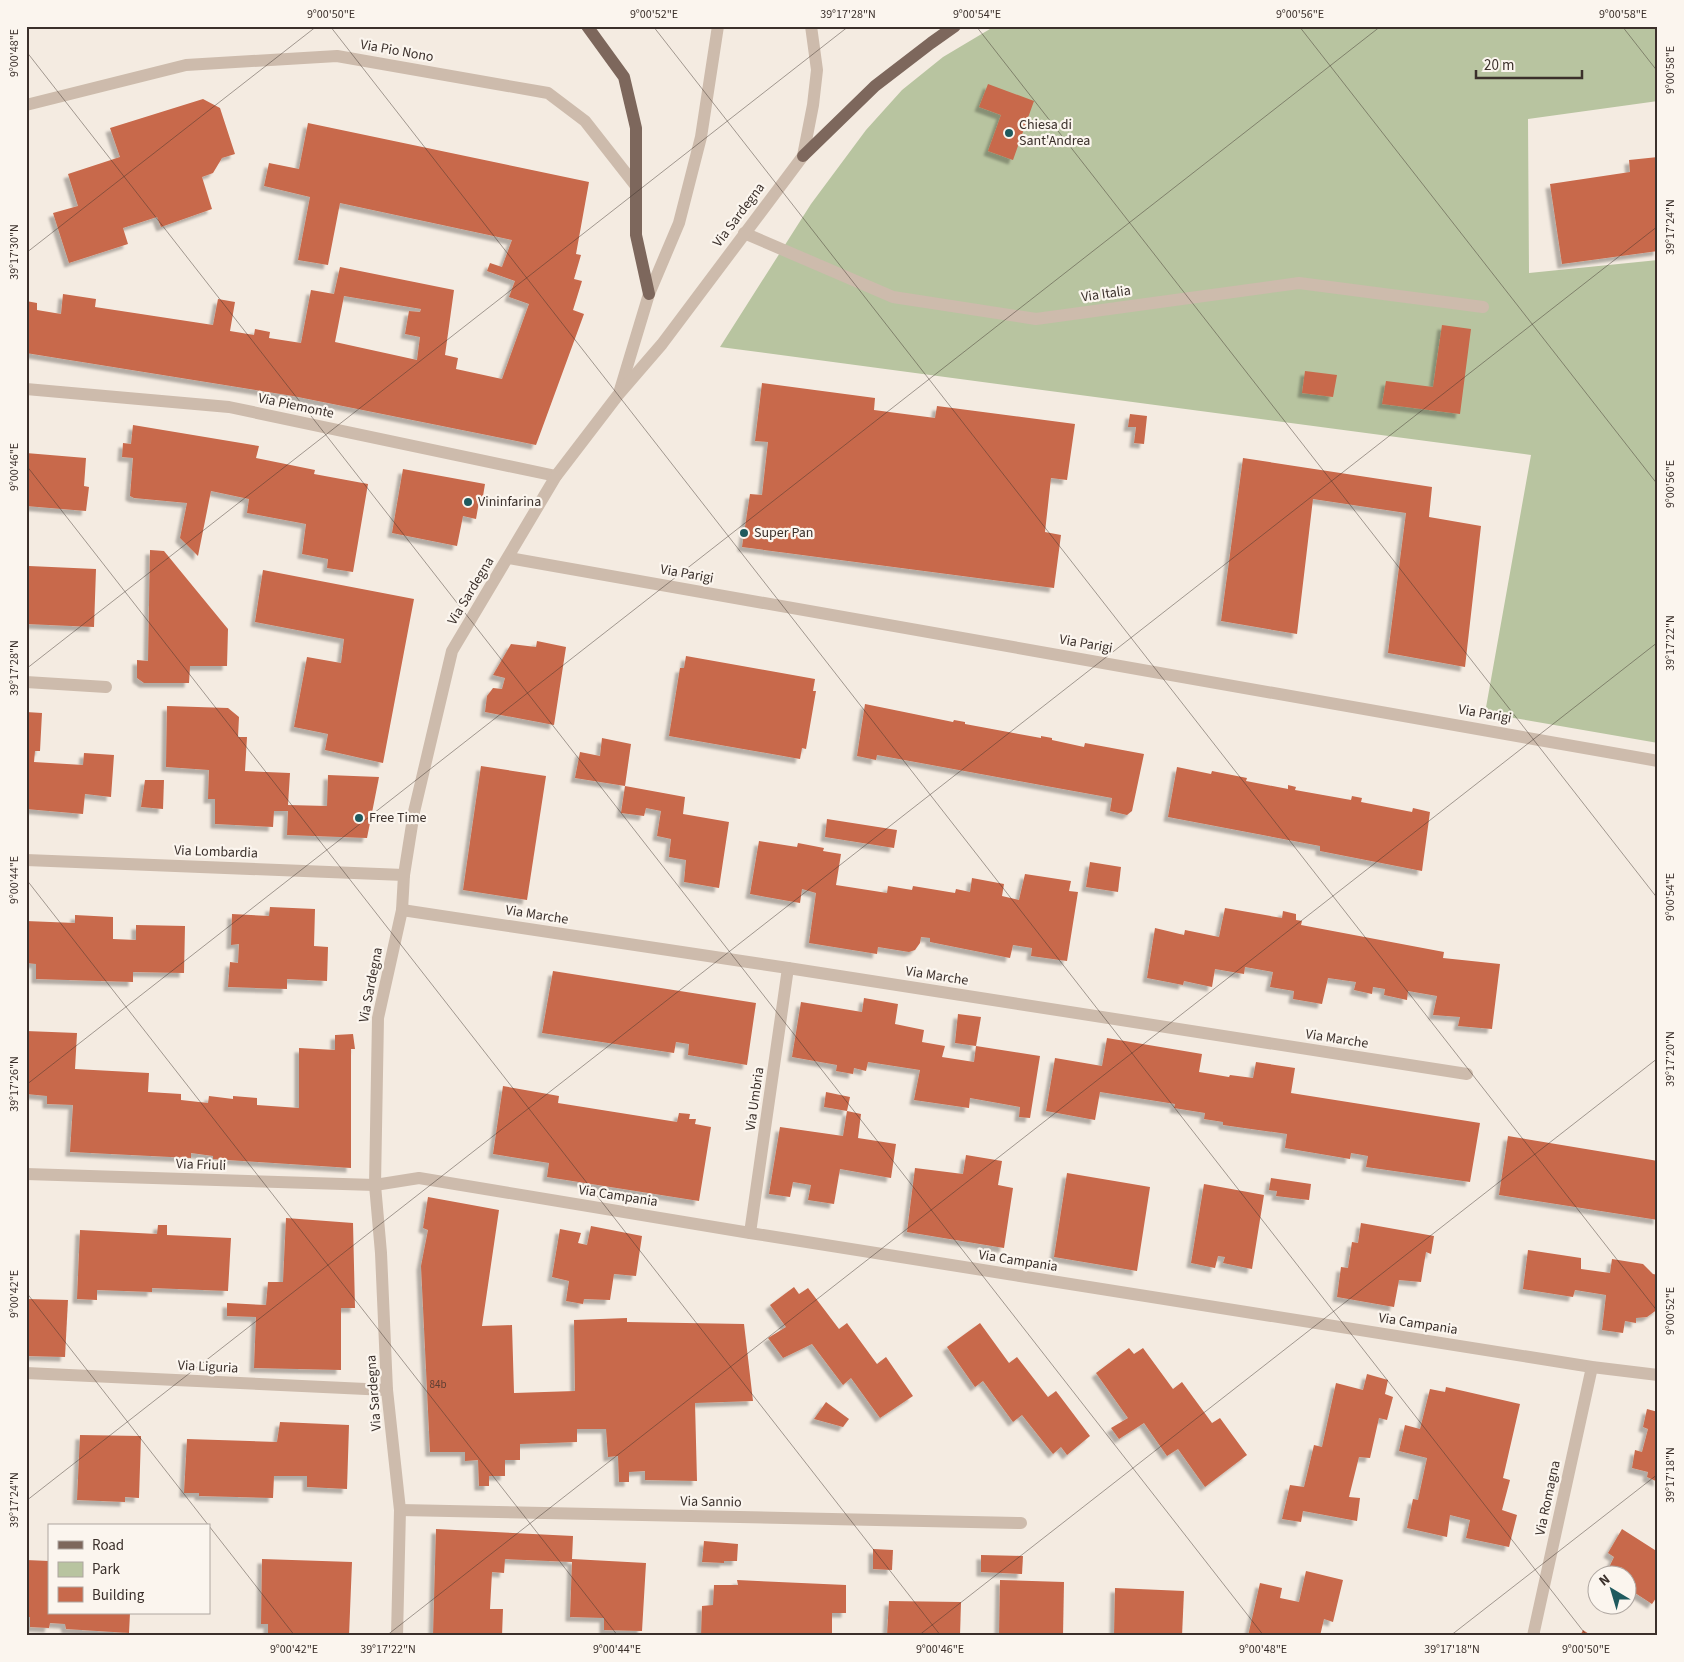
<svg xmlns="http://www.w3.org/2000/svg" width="1684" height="1662" viewBox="0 0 1684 1662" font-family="'Source Sans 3',sans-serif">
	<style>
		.green { fill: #b8c4a0 }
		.building { fill: #c8694b; fill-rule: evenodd; filter: url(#shadow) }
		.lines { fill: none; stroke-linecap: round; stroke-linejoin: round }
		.service { stroke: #cdbbac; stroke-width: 12 }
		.minor { stroke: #cdbbac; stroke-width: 12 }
		.tertiary { stroke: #cdbbac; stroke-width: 12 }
		.primary { stroke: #7d675c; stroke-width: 12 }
		.ticks { fill: none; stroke: #3b302b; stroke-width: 1; stroke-opacity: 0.45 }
		.poi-dot { fill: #1f5a5e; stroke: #fbf5ee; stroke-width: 2 }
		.labels { text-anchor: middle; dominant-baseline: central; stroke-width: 4.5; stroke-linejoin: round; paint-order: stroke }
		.number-label { font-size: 11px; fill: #5e3e33 }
		.street-label { font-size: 14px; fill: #3b302b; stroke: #fbf5ee }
		.poi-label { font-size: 14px; fill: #3b302b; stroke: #fbf5ee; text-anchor: start }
		.neatline { fill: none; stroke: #3b302b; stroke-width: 2 }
		.ticks-label { font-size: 12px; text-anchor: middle; fill: #3b302b }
	</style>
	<defs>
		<filter id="shadow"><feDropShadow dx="-4.5" dy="4.5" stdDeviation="1" flood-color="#0004"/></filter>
	</defs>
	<rect width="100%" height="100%" fill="#f4ebe1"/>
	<polygon class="green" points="995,26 1658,26 1658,101 1528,119 1529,273 1658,260 1658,743 1485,713 1531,455 720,347 811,204 866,130 902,90 943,57"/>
	<g class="building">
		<polygon points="988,84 1034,101 1013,160 988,151 1001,115 979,107"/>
		<polygon points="203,99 220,108 235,154 222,158 213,173 202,177 212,209 161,227 157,217 123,228 128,244 69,263 53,213 78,206 68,174 120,157 110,128"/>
		<path d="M308,123L589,182L576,254L581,255L574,279L582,281L573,310L584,314L536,445L293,396L26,353V301L37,303V310L61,314L63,294L96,299L95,307L213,325L218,299L235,302L230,331L254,335L255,329L270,332L269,338L301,343L311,290L334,294L340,267L454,290L445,355L458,358L456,369L502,379L529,304L509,297L515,281L487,271L490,263L502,267L512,240L340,203L328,265L298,260L310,197L264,186L269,163L299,169ZM344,296L421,309L420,312L409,311L405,334L420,337L417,360L335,342Z"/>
		<polygon points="1658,157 1658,251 1562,264 1550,184 1630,172 1629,160"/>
		<polygon points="1442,325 1471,329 1460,414 1382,404 1386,381 1433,387"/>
		<polygon points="1305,371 1337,375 1333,397 1302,393"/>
		<polygon points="762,383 875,398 874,410 935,418 937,406 1075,424 1067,480 1051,478 1045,532 1061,535 1054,588 742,547 750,494 762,495 768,442 755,441"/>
		<polygon points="1130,414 1147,416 1144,444 1134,443 1136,427 1128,427"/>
		<polygon points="133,425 259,446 256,458 315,470 314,474 368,484 353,572 327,568 328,559 302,554 306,524 247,513 249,499 211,491 198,556 180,538 187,503 134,498 130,496 133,458 122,457 123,443 131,444"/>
		<polygon points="26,453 86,458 84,486 89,487 86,511 26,506"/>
		<polygon points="1243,458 1432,487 1429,517 1481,526 1465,667 1388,653 1406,513 1313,499 1297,634 1221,621"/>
		<polygon points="403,469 485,484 482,502 479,502 476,519 463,516 457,546 392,533"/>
		<polygon points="150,550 164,551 228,629 227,666 190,666 189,683 144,683 137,678 137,660 148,661"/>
		<polygon points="29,566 96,569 94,627 26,624 26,568 28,568"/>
		<polygon points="263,570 414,599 383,763 325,750 328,734 294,727 307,657 341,663 344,639 255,622"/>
		<polygon points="537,641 566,647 554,725 485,712 487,696 493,688 502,689 505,678 493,675 511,644 536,647"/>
		<polygon points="686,656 815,679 813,691 816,691 806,749 802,748 800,759 669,736 680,668 684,668"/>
		<polygon points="865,704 953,722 954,720 965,722 965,724 1041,738 1041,736 1052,738 1052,740 1084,747 1085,743 1144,754 1132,811 1127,815 1110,811 1112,798 877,755 876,760 857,756"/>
		<polygon points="167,706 228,708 239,717 238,737 247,737 245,771 290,773 288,805 327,806 328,775 379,777 367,838 287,835 288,811 274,811 273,827 215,824 215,799 208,799 209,770 166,767"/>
		<polygon points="26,712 42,713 40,751 35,751 34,762 83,765 84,753 114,755 111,797 85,794 83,814 26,809"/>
		<polygon points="602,738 631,744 625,786 575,778 580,752 600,756"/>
		<polygon points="481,766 546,776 527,900 463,890"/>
		<polygon points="1177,767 1211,774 1212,771 1247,778 1246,781 1288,789 1288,785 1296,787 1295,790 1351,800 1352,796 1362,798 1361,802 1412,812 1413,808 1430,812 1422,871 1320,851 1320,846 1168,817"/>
		<polygon points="145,780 164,780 163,809 141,807"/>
		<polygon points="625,786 685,797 683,814 729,822 719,888 684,882 686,860 669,857 671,839 657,836 661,811 646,808 644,816 621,813"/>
		<polygon points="827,819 897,830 894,848 825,837"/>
		<polygon points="759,841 797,847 798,843 824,848 823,851 841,854 836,885 887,893 888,886 912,890 913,886 955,893 956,889 970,892 972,878 1004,884 1002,896 1019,900 1025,874 1071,881 1069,891 1078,892 1067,961 1031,956 1032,948 1013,945 1010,958 930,942 930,938 921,937 920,943 915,950 909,952 878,947 877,954 809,943 816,893 802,889 800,903 750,894"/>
		<polygon points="1090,862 1121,867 1118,892 1086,887"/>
		<polygon points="270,907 315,909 314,946 328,947 327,981 287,979 287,989 228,987 230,962 238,963 239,944 231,945 232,914 269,916"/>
		<polygon points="1225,908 1282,918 1283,911 1296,914 1296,920 1302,921 1301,925 1444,952 1443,958 1500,964 1492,1029 1458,1026 1460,1017 1433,1015 1437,996 1408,991 1407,1000 1384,995 1385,989 1373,987 1372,994 1354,990 1356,982 1328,978 1322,1004 1293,999 1294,991 1270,987 1273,972 1245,967 1244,974 1215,969 1212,987 1184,981 1183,985 1147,978 1155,928 1184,935 1185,930 1219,937"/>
		<polygon points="75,915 113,917 113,939 136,940 136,925 185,926 184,973 133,972 133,982 36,979 36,964 26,963 26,921 75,923"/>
		<polygon points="553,971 756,1003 747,1065 688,1055 689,1044 676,1042 674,1053 542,1033"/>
		<polygon points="864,998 898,1004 895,1024 924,1030 922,1042 945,1046 942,1057 974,1062 976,1046 1040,1056 1030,1118 1019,1117 1020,1107 970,1098 969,1108 914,1100 920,1070 868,1062 866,1071 854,1068 853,1074 836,1071 837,1065 792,1057 801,1002 862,1012"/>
		<polygon points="958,1014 981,1017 976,1046 955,1043"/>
		<polygon points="26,1031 77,1033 75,1069 149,1073 148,1092 181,1094 181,1100 208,1103 209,1096 233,1099 233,1096 257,1098 257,1105 299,1108 299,1048 335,1050 335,1035 353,1034 355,1049 351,1049 351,1168 213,1159 213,1156 191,1153 191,1158 70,1152 73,1105 47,1104 47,1096 26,1094"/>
		<polygon points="1107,1038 1202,1054 1199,1072 1229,1077 1230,1075 1253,1078 1256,1062 1295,1068 1291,1093 1480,1123 1470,1182 1366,1167 1368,1156 1351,1153 1350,1159 1285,1148 1287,1134 1223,1125 1223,1122 1204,1119 1205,1113 1174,1108 1175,1104 1100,1092 1095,1120 1046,1111 1055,1058 1102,1066"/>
		<polygon points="503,1086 559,1096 558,1103 677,1122 679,1113 690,1114 689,1119 696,1119 695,1124 711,1127 699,1201 547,1177 549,1163 493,1154"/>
		<polygon points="826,1092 850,1097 847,1111 824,1107"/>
		<polygon points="847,1111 861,1114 858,1138 896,1144 891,1178 840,1169 834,1204 808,1200 811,1185 793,1182 790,1197 769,1194 780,1127 843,1136"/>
		<polygon points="1508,1136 1658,1161 1658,1220 1499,1195"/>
		<polygon points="966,1155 1002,1161 998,1185 1013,1188 1004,1248 907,1232 915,1168 963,1174"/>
		<polygon points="1067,1173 1150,1187 1137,1271 1054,1257"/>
		<polygon points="1271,1178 1311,1184 1309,1200 1276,1196 1277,1191 1269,1190"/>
		<polygon points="1204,1184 1264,1195 1252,1269 1223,1263 1225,1257 1218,1256 1215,1268 1191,1263"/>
		<polygon points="428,1197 499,1210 482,1326 512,1325 514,1393 575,1391 574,1320 627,1318 627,1322 744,1324 753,1401 695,1403 697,1481 645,1480 645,1471 629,1472 629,1482 619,1482 618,1456 608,1457 606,1429 577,1429 577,1442 520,1444 520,1460 505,1460 505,1476 489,1476 489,1486 479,1486 478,1460 465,1461 465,1452 430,1452 421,1266 428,1230 423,1228"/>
		<polygon points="286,1218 353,1223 355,1308 341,1308 341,1370 254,1368 256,1317 227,1316 227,1303 266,1305 268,1282 283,1282"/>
		<polygon points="1361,1223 1434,1236 1431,1254 1426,1252 1421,1282 1399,1280 1394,1307 1337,1297 1341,1267 1348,1268 1352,1242 1358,1243"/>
		<polygon points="158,1225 167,1225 167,1235 231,1238 228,1291 152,1288 152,1292 97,1290 97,1300 77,1299 80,1230 157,1234"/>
		<polygon points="591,1226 642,1236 636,1276 614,1274 610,1300 584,1299 583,1304 566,1301 569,1281 552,1277 560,1229 581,1233 578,1243 587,1245"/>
		<polygon points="1528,1250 1581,1258 1581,1269 1610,1273 1612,1259 1643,1264 1653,1274 1658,1275 1658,1309 1647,1317 1636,1318 1636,1323 1625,1321 1623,1333 1602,1330 1606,1295 1575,1290 1573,1297 1523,1289"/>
		<polygon points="794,1287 799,1294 808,1288 839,1329 847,1323 877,1364 886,1357 913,1396 880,1418 851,1378 843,1385 812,1344 783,1358 768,1338 786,1327 770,1305"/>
		<polygon points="26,1299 68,1300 65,1357 26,1356"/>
		<polygon points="980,1323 1009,1363 1017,1357 1048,1397 1056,1391 1090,1436 1067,1455 1061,1447 1053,1454 1022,1415 1013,1422 983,1381 975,1387 947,1347"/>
		<polygon points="1129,1348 1134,1354 1143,1348 1173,1389 1182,1382 1212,1423 1220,1418 1247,1455 1205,1487 1178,1449 1167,1456 1144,1423 1119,1439 1111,1428 1128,1418 1096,1373"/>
		<polygon points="1367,1374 1388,1380 1385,1394 1393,1397 1387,1420 1379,1418 1370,1458 1359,1457 1349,1497 1360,1498 1357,1521 1303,1511 1301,1522 1282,1519 1290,1485 1304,1487 1314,1445 1322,1447 1336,1383 1363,1390"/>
		<polygon points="1446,1387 1520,1404 1503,1478 1510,1480 1502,1510 1517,1515 1509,1547 1466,1538 1470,1520 1450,1515 1447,1537 1407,1528 1413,1499 1418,1500 1427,1458 1399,1451 1405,1425 1420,1429 1430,1389 1445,1392"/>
		<polygon points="826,1402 849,1419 843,1427 814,1419"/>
		<polygon points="1647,1409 1658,1412 1658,1482 1647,1477 1648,1472 1632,1468 1635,1450 1642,1452 1648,1429 1643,1427"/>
		<polygon points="280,1422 349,1425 347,1489 307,1487 307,1476 274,1476 273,1498 199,1496 199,1493 184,1493 187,1439 277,1442"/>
		<polygon points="80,1435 141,1436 139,1498 125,1497 125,1502 77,1500"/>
		<polygon points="436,1529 573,1536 572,1559 646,1563 642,1631 604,1630 604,1618 570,1617 572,1562 505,1559 504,1573 492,1572 490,1609 503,1609 502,1636 433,1636"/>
		<polygon points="1622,1529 1658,1552 1658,1595 1652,1604 1626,1587 1626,1574 1606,1574 1614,1557 1608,1553"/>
		<polygon points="704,1541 738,1544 737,1561 724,1561 724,1563 702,1562"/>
		<polygon points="873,1549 893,1550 892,1570 873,1569"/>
		<polygon points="981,1555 1023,1556 1022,1574 981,1572"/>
		<polygon points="262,1559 352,1562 349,1636 268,1636 268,1624 261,1624"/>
		<polygon points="26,1560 49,1561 49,1613 130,1613 129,1633 66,1629 65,1624 50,1623 49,1628 30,1627 30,1617 26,1617"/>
		<polygon points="1306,1571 1343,1580 1333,1622 1324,1619 1320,1636 1248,1636 1260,1583 1282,1588 1280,1598 1299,1602"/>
		<polygon points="737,1580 846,1585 846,1613 832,1613 832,1634 765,1633 765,1636 701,1636 702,1606 713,1605 714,1585 738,1585"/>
		<polygon points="1000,1580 1064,1582 1063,1636 999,1636"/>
		<polygon points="1115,1588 1184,1591 1182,1636 1114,1636"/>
		<polygon points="889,1601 961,1602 960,1636 887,1636"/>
		<polygon points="1583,1630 1592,1636 1580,1636"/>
	</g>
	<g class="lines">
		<polyline class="service" points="744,233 893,297 1036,319 1299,283 1483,307"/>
		<g class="minor">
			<polyline points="26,105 186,65 337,56 548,93 585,121 636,186"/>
			<polyline points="26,389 229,407 556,476"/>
			<polyline points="509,558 1658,761"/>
			<polyline points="26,682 106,687"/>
			<polyline points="26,860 404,875"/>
			<polyline points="402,910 788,968 1467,1074"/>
			<polyline points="26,1174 375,1185 419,1178 750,1233 1592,1367 1658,1375"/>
			<polyline points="750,1233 788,968"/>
			<polyline points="26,1373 387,1390"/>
			<polyline points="400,1510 1021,1523"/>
			<polyline points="1533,1636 1592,1367"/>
		</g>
		<g class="tertiary">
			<polyline points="620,390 649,294 679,223 701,137 718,26"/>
			<polyline points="397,1636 400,1510 387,1390 381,1253 375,1185 378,1018 402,910 404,875 414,812 452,651 556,476 618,395 662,344 803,156 813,105 817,70 811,26"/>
		</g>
		<g class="primary">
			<polyline points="587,26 624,77 636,128 636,235 649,294"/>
			<polyline points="803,156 875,86 931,43 955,26"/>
		</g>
	</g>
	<path class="ticks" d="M330,26L1587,1636M653,26L1658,1312M976,26L1658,899M1299,26L1658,485M1622,26L1658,72M26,51L1264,1636M26,253L317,26M26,465L941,1636M26,669L849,26M26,879L618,1636M26,1085L1381,26M26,1292L209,1526M26,1501L1658,226M209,1526L295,1636M386,1636L1658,642M918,1636L1658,1058M1450,1636L1658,1474"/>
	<g class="poi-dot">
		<circle cx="1009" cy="133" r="5"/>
		<circle cx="468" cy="502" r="5"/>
		<circle cx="744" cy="533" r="5"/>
		<circle cx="359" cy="818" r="5"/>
	</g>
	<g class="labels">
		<g class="number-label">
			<text x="438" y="1384">84b</text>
		</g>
		<g class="street-label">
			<text transform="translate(397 51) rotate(10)">Via Pio Nono</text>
			<text transform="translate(739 215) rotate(-53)">Via Sardegna</text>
			<text transform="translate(1106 294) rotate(-8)">Via Italia</text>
			<text transform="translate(296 406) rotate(12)">Via Piemonte</text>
			<text transform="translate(687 574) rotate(10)">Via Parigi</text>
			<text transform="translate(471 591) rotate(-59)">Via Sardegna</text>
			<text transform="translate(1086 644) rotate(10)">Via Parigi</text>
			<text transform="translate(1485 714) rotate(10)">Via Parigi</text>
			<text transform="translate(216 852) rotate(2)">Via Lombardia</text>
			<text transform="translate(537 915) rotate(9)">Via Marche</text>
			<text transform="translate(937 976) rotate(9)">Via Marche</text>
			<text transform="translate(371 985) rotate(-79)">Via Sardegna</text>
			<text transform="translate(1337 1039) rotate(9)">Via Marche</text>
			<text transform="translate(755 1099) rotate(-82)">Via Umbria</text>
			<text transform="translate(201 1165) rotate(2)">Via Friuli</text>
			<text transform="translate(618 1196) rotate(9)">Via Campania</text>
			<text transform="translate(1018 1261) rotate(9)">Via Campania</text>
			<text transform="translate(1418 1324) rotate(9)">Via Campania</text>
			<text transform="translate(208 1367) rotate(3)">Via Liguria</text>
			<text transform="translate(374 1393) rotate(-94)">Via Sardegna</text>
			<text transform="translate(1548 1498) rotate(-78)">Via Romagna</text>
			<text transform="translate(711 1502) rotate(1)">Via Sannio</text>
		</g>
		<g class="poi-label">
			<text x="1019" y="125">Chiesa di<tspan x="1019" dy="16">Sant'Andrea</tspan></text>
			<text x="478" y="502">Vininfarina</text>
			<text x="754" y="533">Super Pan</text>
			<text x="369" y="818">Free Time</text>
		</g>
	</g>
	<rect width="1684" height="1662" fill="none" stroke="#fbf5ee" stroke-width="55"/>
	<rect x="48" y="1524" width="162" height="90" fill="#fbf5ee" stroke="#aea6a0"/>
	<rect x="58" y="1541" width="25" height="8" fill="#7d675c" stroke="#aea6a0"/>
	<text x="92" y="1550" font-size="15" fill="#3b302b">Road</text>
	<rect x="58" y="1562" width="25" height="15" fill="#b8c4a0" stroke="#aea6a0"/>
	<text x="92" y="1574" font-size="15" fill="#3b302b">Park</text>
	<rect x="58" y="1587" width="25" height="15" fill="#c8694b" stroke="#aea6a0"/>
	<text x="92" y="1600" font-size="15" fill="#3b302b">Building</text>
	<g transform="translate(1612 1590) rotate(322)"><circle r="24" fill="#fbf5ee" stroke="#aea6a0"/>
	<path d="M0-4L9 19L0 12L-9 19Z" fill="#1f5a5e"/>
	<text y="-8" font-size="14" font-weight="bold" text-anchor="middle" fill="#3b302b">N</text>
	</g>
	<path d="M1476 70v8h106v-8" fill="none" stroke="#3b302b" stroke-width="2.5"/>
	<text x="1484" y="70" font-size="15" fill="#3b302b" stroke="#fbf5ee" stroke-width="4" paint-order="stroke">20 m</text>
	<rect x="28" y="28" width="1628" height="1606" class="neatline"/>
	<g class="ticks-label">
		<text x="331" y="18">9°00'50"E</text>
		<text x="654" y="18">9°00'52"E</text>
		<text x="848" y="18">39°17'28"N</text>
		<text x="977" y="18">9°00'54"E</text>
		<text x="1300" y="18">9°00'56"E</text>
		<text x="1623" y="18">9°00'58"E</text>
		<text transform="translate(14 53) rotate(-90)" y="4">9°00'48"E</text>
		<text transform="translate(1670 70) rotate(-90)" y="4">9°00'58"E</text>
		<text transform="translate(1670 227) rotate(-90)" y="4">39°17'24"N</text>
		<text transform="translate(14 252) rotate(-90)" y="4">39°17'30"N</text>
		<text transform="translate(14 467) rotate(-90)" y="4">9°00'46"E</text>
		<text transform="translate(1670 484) rotate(-90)" y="4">9°00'56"E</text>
		<text transform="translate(1670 643) rotate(-90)" y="4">39°17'22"N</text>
		<text transform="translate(14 668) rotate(-90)" y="4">39°17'28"N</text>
		<text transform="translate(14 880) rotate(-90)" y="4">9°00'44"E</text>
		<text transform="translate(1670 897) rotate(-90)" y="4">9°00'54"E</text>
		<text transform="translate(1670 1059) rotate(-90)" y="4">39°17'20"N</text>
		<text transform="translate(14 1084) rotate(-90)" y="4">39°17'26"N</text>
		<text transform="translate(14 1294) rotate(-90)" y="4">9°00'42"E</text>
		<text transform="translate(1670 1311) rotate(-90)" y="4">9°00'52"E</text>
		<text transform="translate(1670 1475) rotate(-90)" y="4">39°17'18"N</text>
		<text transform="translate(14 1500) rotate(-90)" y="4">39°17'24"N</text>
		<text x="294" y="1653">9°00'42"E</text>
		<text x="388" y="1653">39°17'22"N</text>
		<text x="617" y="1653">9°00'44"E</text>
		<text x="940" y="1653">9°00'46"E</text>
		<text x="1263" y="1653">9°00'48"E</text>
		<text x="1452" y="1653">39°17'18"N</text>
		<text x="1586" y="1653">9°00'50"E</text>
	</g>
</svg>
